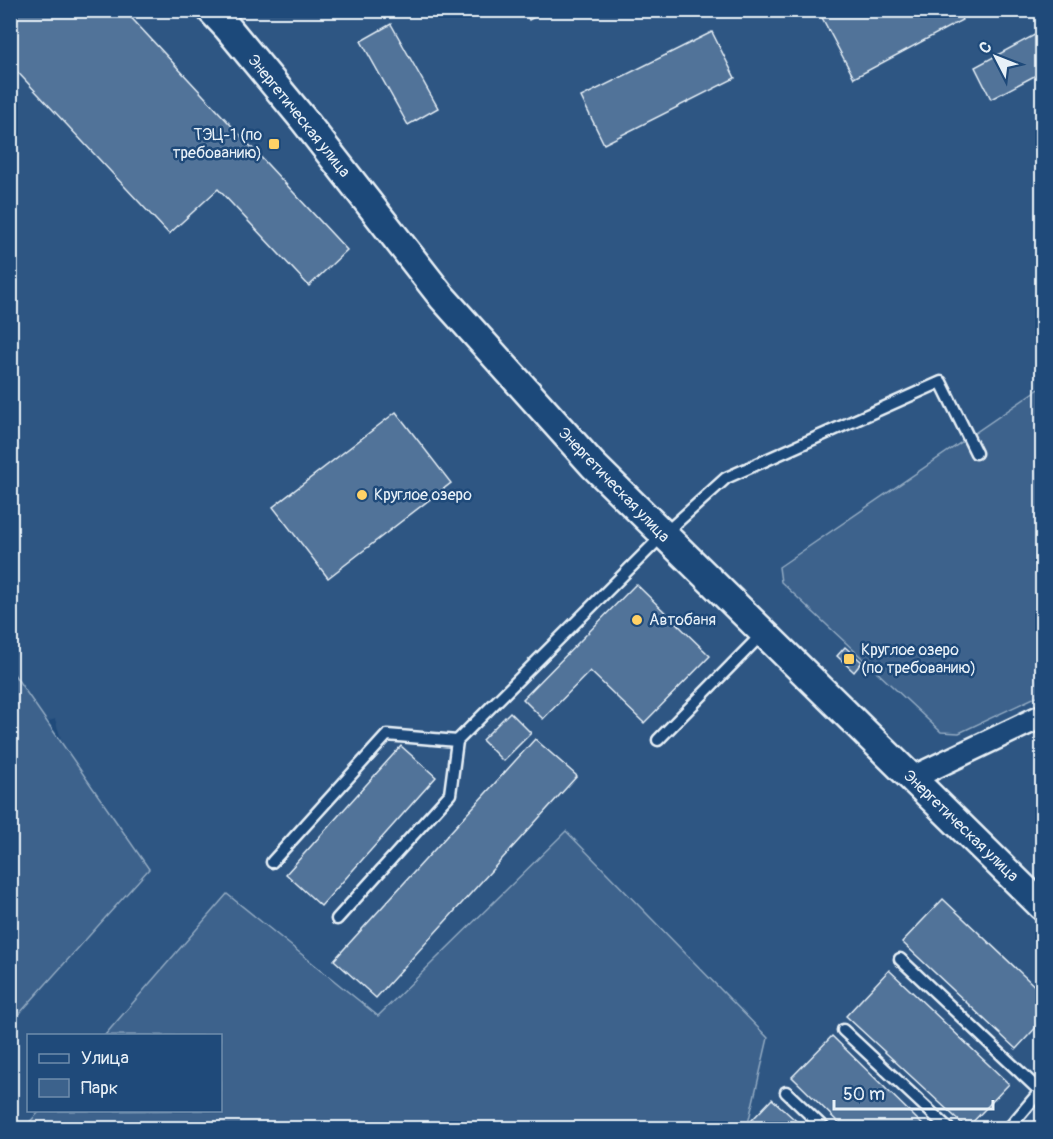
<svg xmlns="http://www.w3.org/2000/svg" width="1053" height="1139" viewBox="0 0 1053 1139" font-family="Pangolin,sans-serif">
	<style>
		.built { fill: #2e5683; fill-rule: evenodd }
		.green { fill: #3c628c; stroke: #92aac2; stroke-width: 1.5 }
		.building { fill: #517399; stroke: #e8f1f8; stroke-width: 1.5 }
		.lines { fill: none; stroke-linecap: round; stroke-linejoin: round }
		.service-casing { stroke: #e8f1f8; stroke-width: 15 }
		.minor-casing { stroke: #e8f1f8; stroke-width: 27 }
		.tertiary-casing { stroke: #e8f1f8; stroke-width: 32 }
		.service { stroke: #1f4a7a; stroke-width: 10 }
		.minor { stroke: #1f4a7a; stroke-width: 22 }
		.tertiary { stroke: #1f4a7a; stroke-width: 27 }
		.poi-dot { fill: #ffd166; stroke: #1f4a7a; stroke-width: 2 }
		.labels { text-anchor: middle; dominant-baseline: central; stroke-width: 5; stroke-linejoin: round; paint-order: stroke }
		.street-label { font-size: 16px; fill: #e8f1f8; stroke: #1f4a7a }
		.poi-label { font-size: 16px; fill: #e8f1f8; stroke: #1f4a7a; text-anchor: start }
	</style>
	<rect width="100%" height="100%" fill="#1f4a7a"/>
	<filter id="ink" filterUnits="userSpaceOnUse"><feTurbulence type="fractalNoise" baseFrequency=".0167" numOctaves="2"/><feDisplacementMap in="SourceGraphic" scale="12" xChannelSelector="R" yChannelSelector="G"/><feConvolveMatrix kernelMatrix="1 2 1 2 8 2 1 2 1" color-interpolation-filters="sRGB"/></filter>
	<g filter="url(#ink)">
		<path class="built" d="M11,11H1042V1128H11V988L109,896L55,719L11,736ZM28,1036H220V1110H28Z"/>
		<g class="green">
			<polygon points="1042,387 1042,694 959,733 941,732 781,582 779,567"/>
			<polygon points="11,670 149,869 11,1023 10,1023"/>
			<polygon points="566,831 768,1038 747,1128 24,1128 40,1111 220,1110 220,1036 105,1035 227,894 378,1016"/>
		</g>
		<g class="building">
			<polygon points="10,10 124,10 347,250 309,286 218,189 169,234 10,64"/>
			<polygon points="524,10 547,10 529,20"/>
			<polygon points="818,10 957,10 962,20 854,78"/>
			<polygon points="391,24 438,108 408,125 361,41"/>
			<polygon points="1042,31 1042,72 991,99 975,67"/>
			<polygon points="712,32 735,78 604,144 581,97"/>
			<polygon points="396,412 451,483 328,578 273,507"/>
			<polygon points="636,584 710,656 644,723 590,671 543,719 523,699"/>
			<polygon points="845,647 862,662 854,672 837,656"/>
			<polygon points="510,712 531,733 503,761 482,740"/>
			<polygon points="535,739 577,776 376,998 334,960"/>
			<polygon points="401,746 436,777 321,906 286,874"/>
			<polygon points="943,899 1042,993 1042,1021 1016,1049 902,942"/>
			<polygon points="889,970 1009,1084 967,1128 846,1016"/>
			<polygon points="832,1036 926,1128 844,1128 792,1077"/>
			<polygon points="772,1099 804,1128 759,1128 751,1121"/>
		</g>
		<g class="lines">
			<g class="service-casing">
				<g id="service">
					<polyline points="658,740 763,633"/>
					<polyline points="272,862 387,735 457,741 663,535 726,478 941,382 976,453"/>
					<polyline points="337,919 450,794 457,741"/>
					<polyline points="900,959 1041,1092"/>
					<polyline points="843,1030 948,1128"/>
					<polyline points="786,1092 824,1128"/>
					<polyline points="1009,1128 1042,1089"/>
				</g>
			</g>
			<g class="minor-casing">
				<polyline id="minor" points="912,778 1042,716"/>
			</g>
			<g class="tertiary-casing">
				<polyline id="tertiary" points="211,10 227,27 303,119 442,297 593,465 1042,906"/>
			</g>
			<use href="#service" class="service"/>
			<use href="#minor" class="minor"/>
			<use href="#tertiary" class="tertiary"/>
		</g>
	</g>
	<g class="poi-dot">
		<rect x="268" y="138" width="12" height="12" rx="3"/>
		<circle cx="362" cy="495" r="6"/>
		<circle cx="637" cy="620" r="6"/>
		<rect x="843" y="653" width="12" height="12" rx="3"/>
	</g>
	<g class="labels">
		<g class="street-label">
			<text transform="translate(299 116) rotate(51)">Энергетическая улица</text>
			<text transform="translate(614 485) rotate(46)">Энергетическая улица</text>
			<text transform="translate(961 826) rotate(44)">Энергетическая улица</text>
		</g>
		<g class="poi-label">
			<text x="262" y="135" text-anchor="end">ТЭЦ-1 (по<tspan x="262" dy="18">требованию)</tspan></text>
			<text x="374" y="495">Круглое озеро</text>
			<text x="649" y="620">Автобаня</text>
			<text x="861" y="650">Круглое озеро<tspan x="861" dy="18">(по требованию)</tspan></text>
		</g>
	</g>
	<rect width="1053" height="1139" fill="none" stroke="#1f4a7a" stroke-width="36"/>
	<rect x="18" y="18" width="1017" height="1103" fill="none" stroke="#e8f1f8" stroke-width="2" filter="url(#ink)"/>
	<rect x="27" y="1034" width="195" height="78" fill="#1f4a7a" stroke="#6f8dac" stroke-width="1.5"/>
	<rect x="39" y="1054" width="30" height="9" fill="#1f4a7a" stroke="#6f8dac" stroke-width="1.5"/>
	<text x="81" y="1064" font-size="18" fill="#e8f1f8">Улица</text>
	<rect x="39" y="1079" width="30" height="18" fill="#3c628c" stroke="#6f8dac" stroke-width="1.5"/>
	<text x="81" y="1094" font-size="18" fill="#e8f1f8">Парк</text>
	<g transform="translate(996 57) rotate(312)" stroke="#1f4a7a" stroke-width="4.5" paint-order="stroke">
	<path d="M0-4.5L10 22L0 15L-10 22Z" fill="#e8f1f8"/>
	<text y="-9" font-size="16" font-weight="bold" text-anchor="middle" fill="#e8f1f8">С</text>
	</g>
	<path d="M834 1100v9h159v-9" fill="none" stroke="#e8f1f8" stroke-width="3"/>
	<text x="843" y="1100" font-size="18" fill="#e8f1f8" stroke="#1f4a7a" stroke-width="4.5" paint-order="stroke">50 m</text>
</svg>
